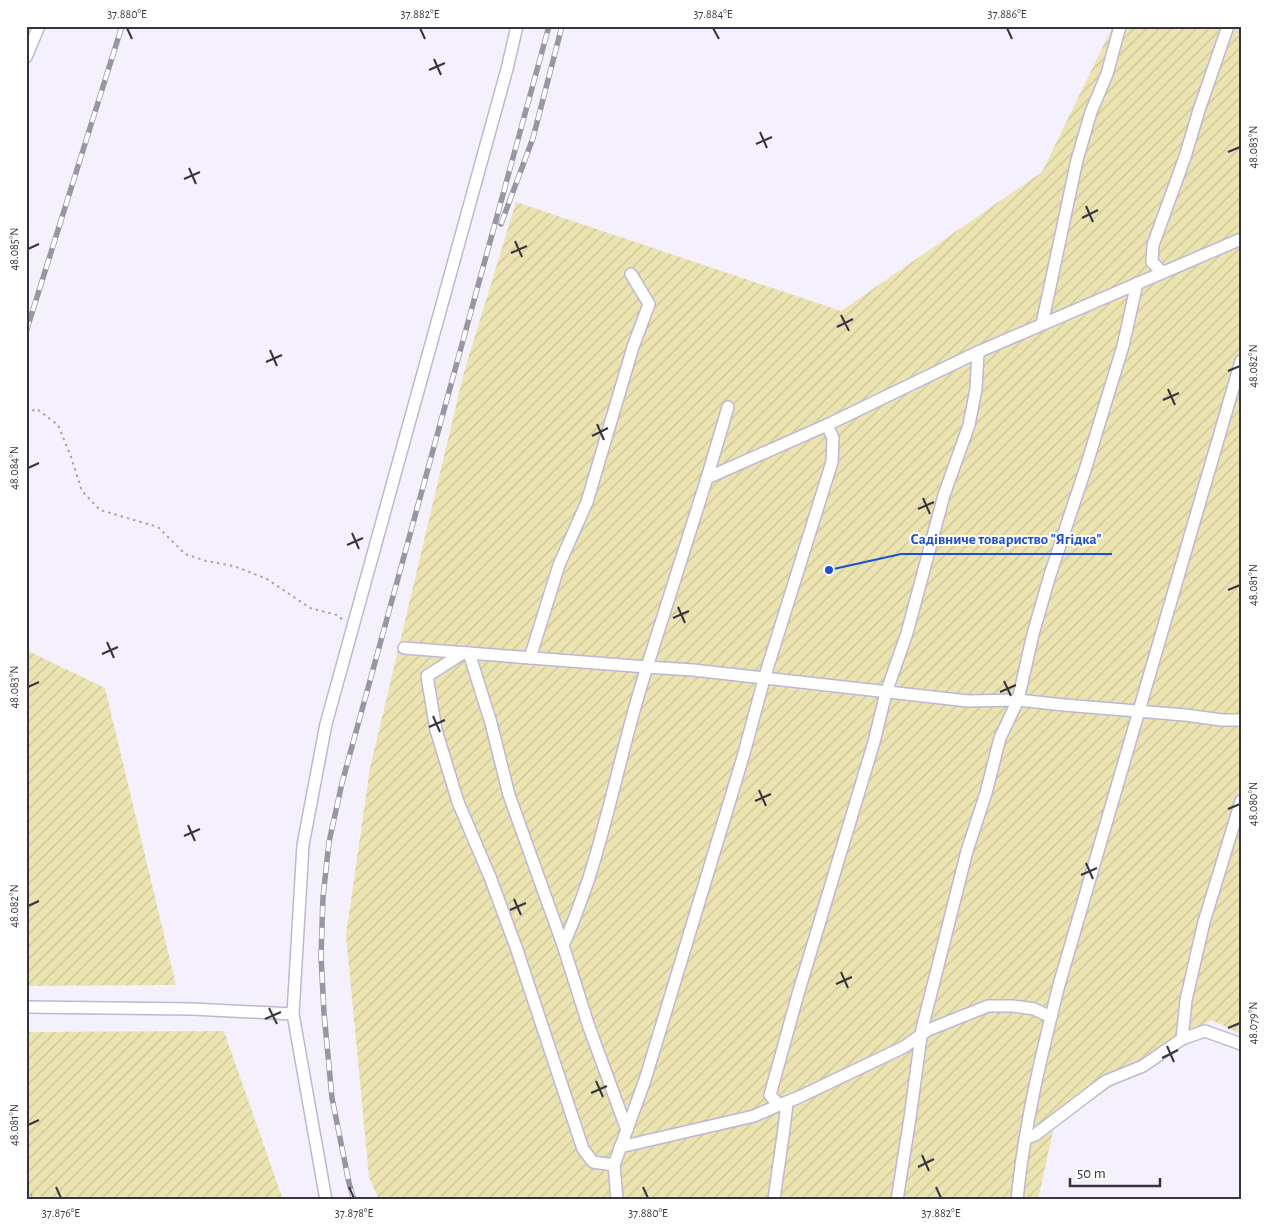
<svg xmlns="http://www.w3.org/2000/svg" width="1267" height="1226" viewBox="0 0 1267 1226" font-family="'Alegreya Sans',sans-serif">
	<style>
		.garden { fill: url(#garden-furrows) }
		.lines { fill: none; stroke-linecap: round; stroke-linejoin: round }
		.minor-casing { stroke: #beb7d4; stroke-width: 14 }
		.path { stroke: #a7a4b0; stroke-width: 2; stroke-dasharray: 2.5 4; stroke-linecap: butt }
		.minor { stroke: #fff; stroke-width: 11 }
		.rail-casing { stroke: #9996a2; stroke-width: 5.5 }
		.rail { stroke: #fff; stroke-width: 4; stroke-dasharray: 11; stroke-linecap: butt }
		.ticks { fill: none; stroke: #373440; stroke-width: 2 }
		.leader { fill: none; stroke: #1d4ed8; stroke-width: 2 }
		.callout-dot { fill: #1d4ed8; stroke: #fff; stroke-width: 2 }
		.callout-label { font-size: 15px; text-anchor: middle; font-weight: bold; fill: #1d4ed8; stroke: #fff; stroke-width: 4; stroke-linejoin: round; paint-order: stroke }
		.neatline { fill: none; stroke: #373440; stroke-width: 2 }
		.ticks-label { font-size: 12px; text-anchor: middle; fill: #373440 }
	</style>
	<defs>
		<pattern id="garden-furrows" width="10" height="10" patternUnits="userSpaceOnUse" patternTransform="scale(1.25)"><rect width="10" height="10" fill="#ebe4b1"/><path d="M-1 1l2-2M0 10L10 0M9 11l2-2" fill="none" stroke="#cac499"/></pattern>
	</defs>
	<rect width="100%" height="100%" fill="#f4f1fd"/>
	<g class="garden">
		<polygon points="1113,26 1241,26 1241,1034 1211,1020 1054,1126 1038,1200 379,1200 369,1177 346,935 370,768 464,372 516,202 841,311 1042,172"/>
		<polygon points="26,650 105,688 176,985 26,986"/>
		<polygon points="224,1031 283,1200 26,1200 26,1032"/>
	</g>
	<g class="lines">
		<g class="minor-casing">
			<g id="minor">
				<polyline points="26,57 39,26"/>
				<polyline points="1162,272 1152,262 1153,245 1185,157 1199,110 1228,26"/>
				<polyline points="1042,324 1077,160 1091,112 1107,74 1120,26"/>
				<polyline points="978,352 976,389 969,425 944,495 907,633 886,693 874,742 798,994 770,1095 779,1105 797,1098 904,1047 928,1030 988,1006 1013,1006 1034,1009 1051,1017"/>
				<polyline points="707,478 728,407"/>
				<polyline points="404,648 647,667 707,478 827,425 978,352 1241,239"/>
				<polyline points="463,653 427,676 436,730 458,802 490,877 516,947 583,1149 593,1162 614,1165"/>
				<polyline points="469,653 491,723 509,795 563,945"/>
				<polyline points="530,658 559,565 587,502 633,347 649,304 631,274"/>
				<polyline points="26,1007 192,1009 293,1014"/>
				<polyline points="1182,1039 1186,1000 1204,922 1241,801"/>
				<path d="M627,1130L589,1027L563,945C573,925 580,903 588,881C611,810 624,737 647,667L693,670L968,701L1018,700L1064,705L1185,715L1222,720H1241"/>
				<polyline points="1025,1139 1035,1135 1106,1081 1143,1066 1182,1039 1205,1031 1241,1044"/>
				<polyline points="620,1147 754,1116 779,1105"/>
				<polyline points="326,1200 293,1014 303,845 326,724 507,69 517,26"/>
				<polyline points="617,1200 614,1165 645,1080 743,757 764,679 832,462 833,438 827,425"/>
				<path d="M774,1200C778,1167 784,1135 787,1102"/>
				<polyline points="897,1200 910,1118 922,1029 967,851 986,793 1000,738 1018,700 1033,634 1050,575 1086,467 1123,346 1137,283"/>
				<path d="M1017,1200C1024,1127 1041,1056 1059,985L1241,361"/>
			</g>
		</g>
		<g class="path">
			<polyline points="26,413 37,409 58,425 71,457 82,491 100,510 158,527 185,554 206,561 234,566 267,579 310,608 337,615 343,620"/>
			<polyline points="26,1191 29,1191 34,1200"/>
		</g>
		<use href="#minor" class="minor"/>
		<g class="rail-casing">
			<g id="rail">
				<polyline points="501,224 533,138 562,26"/>
				<polyline points="26,332 122,26"/>
				<polyline points="354,1200 349,1183 332,1098 324,1013 321,956 323,897 329,842 342,783 549,26"/>
			</g>
		</g>
		<use href="#rail" class="rail"/>
	</g>
	<path class="ticks" d="M127,28L132,39M420,28L425,39M713,28L719,39M1007,28L1012,39M434,59L441,75M429,70L445,63M760,132L767,148M756,144L772,137M1228,152L1240,147M189,168L196,184M184,179L200,172M1086,206L1093,222M1082,218L1098,210M515,241L522,257M28,249L39,244M511,253L527,246M841,315L849,331M837,327L853,319M270,350L277,366M266,362L282,355M1228,371L1240,366M1168,389L1175,405M1163,400L1179,393M597,424L604,440M592,436L608,428M28,468L39,463M923,498L930,514M918,509L934,502M352,533L359,549M347,545L363,538M1228,590L1240,585M678,607L685,623M673,618L689,611M107,642L114,658M102,654L118,647M1004,681L1011,696M28,687L39,682M1000,692L1016,685M433,716L440,732M429,727L445,720M759,790L766,806M755,801L771,794M1228,809L1240,804M188,825L195,841M184,836L200,829M1086,863L1093,879M1081,875L1097,868M514,899L521,915M28,906L39,901M510,910L526,903M841,972L848,988M836,984L852,977M269,1008L277,1024M265,1019L281,1012M1228,1028L1240,1023M1167,1046L1174,1062M1162,1058L1178,1050M596,1081L603,1097M591,1093L607,1086M28,1125L39,1120M922,1155L929,1171M918,1167L934,1159M56,1187L61,1198M349,1187L354,1198M643,1187L648,1198M936,1187L941,1198"/>
	<path class="leader" d="M829 570L901 554H1112"/>
	<circle class="callout-dot" cx="829" cy="570" r="5"/>
	<g class="callout-label">
		<text x="1006" y="544">Садівниче товариство "Ягідка"</text>
	</g>
	<rect width="1267" height="1226" fill="none" stroke="#ffffff" stroke-width="55"/>
	<path d="M1070 1178v8h90v-8" fill="none" stroke="#373440" stroke-width="2.5"/>
	<text x="1077" y="1178" font-size="15" fill="#373440" stroke="#ffffff" stroke-width="4" paint-order="stroke">50 m</text>
	<rect x="28" y="28" width="1212" height="1170" class="neatline"/>
	<g class="ticks-label">
		<text x="127" y="18">37.880°E</text>
		<text x="420" y="18">37.882°E</text>
		<text x="713" y="18">37.884°E</text>
		<text x="1007" y="18">37.886°E</text>
		<text transform="translate(1253 147) rotate(-90)" y="4">48.083°N</text>
		<text transform="translate(14 249) rotate(-90)" y="4">48.085°N</text>
		<text transform="translate(1253 366) rotate(-90)" y="4">48.082°N</text>
		<text transform="translate(14 468) rotate(-90)" y="4">48.084°N</text>
		<text transform="translate(1253 585) rotate(-90)" y="4">48.081°N</text>
		<text transform="translate(14 687) rotate(-90)" y="4">48.083°N</text>
		<text transform="translate(1253 804) rotate(-90)" y="4">48.080°N</text>
		<text transform="translate(14 906) rotate(-90)" y="4">48.082°N</text>
		<text transform="translate(1253 1023) rotate(-90)" y="4">48.079°N</text>
		<text transform="translate(14 1125) rotate(-90)" y="4">48.081°N</text>
		<text x="61" y="1217">37.876°E</text>
		<text x="354" y="1217">37.878°E</text>
		<text x="648" y="1217">37.880°E</text>
		<text x="941" y="1217">37.882°E</text>
	</g>
</svg>
